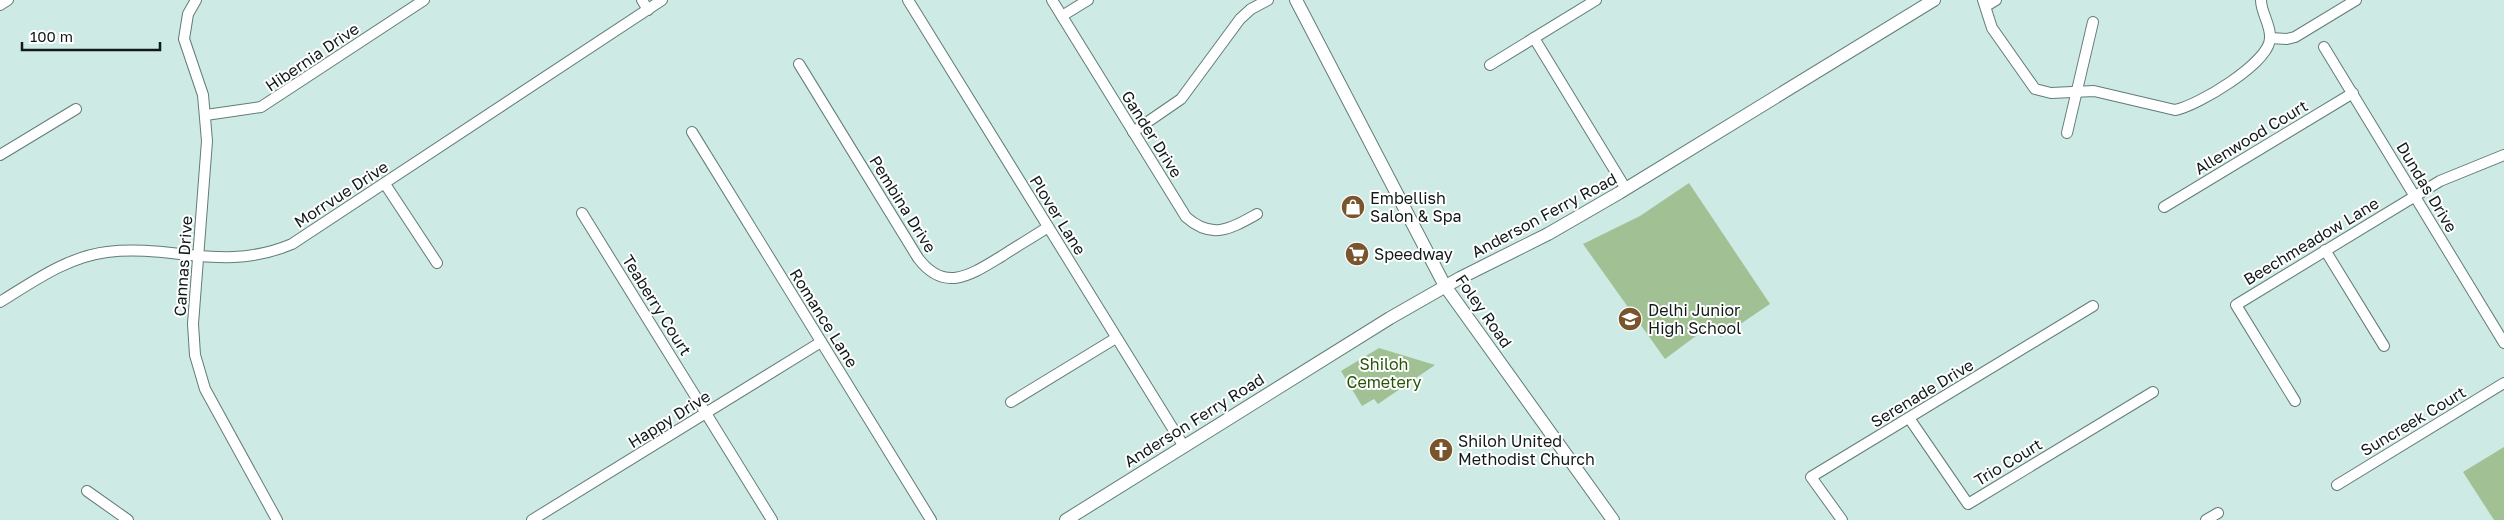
<svg xmlns="http://www.w3.org/2000/svg" width="2504" height="520" viewBox="0 0 2504 520" font-family="'Golos Text',sans-serif">
	<style>
		.green { fill: #a1c194 }
		.lines { fill: none; stroke-linecap: round; stroke-linejoin: round }
		.minor-casing { stroke: #627c77; stroke-width: 12 }
		.tertiary-casing { stroke: #627c77; stroke-width: 14 }
		.minor { stroke: #fff; stroke-width: 10 }
		.tertiary { stroke: #fff; stroke-width: 12 }
		.labels { text-anchor: middle; dominant-baseline: central; stroke-width: 4; stroke-linejoin: round; paint-order: stroke }
		.street-label { font-size: 16px; fill: #101a18; stroke: #fff }
		.poi-label { font-size: 16px; fill: #101a18; stroke: #fff; text-anchor: start }
		.park-label { font-size: 16px; fill: #245504; stroke: #fff }
	</style>
	<rect width="100%" height="100%" fill="#ceeae5"/>
	<g class="green">
		<polygon points="1689,183 1770,304 1721,337 1712,324 1665,359 1583,244 1640,216"/>
		<polygon points="1379,348 1435,365 1378,404 1374,399 1362,406 1341,371"/>
		<polygon points="2504,447 2504,520 2494,520 2463,472"/>
	</g>
	<g class="lines">
		<g class="minor-casing">
			<g id="minor">
				<polyline points="196,0 188,14 184,39 203,95 207,141 193,324 195,355 205,389 277,520"/>
				<polyline points="642,0 648,10"/>
				<polyline points="908,0 1183,445"/>
				<path d="M1052,0L1186,217C1212,240 1230,229 1257,214"/>
				<path d="M1983,0L1992,28L2035,89L2051,93L2094,91L2175,110C2197,106 2270,63 2270,38C2271,25 2261,13 2261,0"/>
				<polyline points="0,5 8,0"/>
				<polyline points="1986,6 1996,0"/>
				<polyline points="1062,16 1088,0"/>
				<polyline points="1534,38 1626,189"/>
				<polyline points="2270,38 2287,39 2295,37 2356,0"/>
				<polyline points="2324,47 2504,343"/>
				<path d="M799,64L918,258C945,294 972,274 1002,256C1017,246 1033,237 1048,227"/>
				<polyline points="1490,65 1596,0"/>
				<polyline points="206,115 261,107 424,0"/>
				<polyline points="692,132 931,520"/>
				<polyline points="1133,132 1181,99 1240,19 1251,9 1268,0"/>
				<polyline points="2067,133 2093,22"/>
				<polyline points="0,155 76,109"/>
				<polyline points="385,184 437,263"/>
				<polyline points="2164,207 2353,93"/>
				<polyline points="582,213 772,520"/>
				<polyline points="2325,250 2384,346"/>
				<path d="M0,302C34,281 67,257 107,252C174,244 223,273 292,244L662,0"/>
				<polyline points="2295,401 2236,305 2440,181 2504,155"/>
				<polyline points="1011,402 1116,338"/>
				<polyline points="1909,418 1968,504 2153,392"/>
				<polyline points="2337,485 2504,383"/>
				<polyline points="87,491 128,520"/>
				<polyline points="532,520 821,342"/>
				<polyline points="1842,520 1811,477 2093,306"/>
				<polyline points="2206,520 2218,513"/>
			</g>
		</g>
		<g class="tertiary-casing">
			<g id="tertiary">
				<polyline points="1296,0 1445,286 1613,520"/>
				<polyline points="1066,520 1390,318 1460,278 1548,234 1619,193 1934,0"/>
			</g>
		</g>
		<use href="#minor" class="minor"/>
		<use href="#tertiary" class="tertiary"/>
	</g>
	<defs>
		<g id="shop-disc" transform="scale(1.25)"><circle r="9.5" fill="#79552e" stroke="#fff"/><path d="M-5-2.5h2.3a2.7 3.5 0 0 1 5.4 0H5L5.5 6h-11ZM-1.5-2.5h3a1.5 2.3 0 0 0-3 0Z" fill="#fff"/></g>
		<g id="supermarket-disc" transform="scale(1.25)"><circle r="9.5" fill="#79552e" stroke="#fff"/><path d="M-6-5.5h2.5l.6 2H6L4.5 2H-2.5L-4.4-4H-6ZM-1.5 3.2a1.3 1.3 0 1 0 .1 0ZM3 3.2a1.3 1.3 0 1 0 .1 0Z" fill="#fff"/></g>
		<g id="school-disc" transform="scale(1.25)"><circle r="9.5" fill="#79552e" stroke="#fff"/><path d="M0-5L7-2L0 1L-7-2ZM-4 1L0 2.5L4 1V4Q0 6-4 4Z" fill="#fff"/></g>
		<g id="church-disc" transform="scale(1.25)"><circle r="9.5" fill="#79552e" stroke="#fff"/><path d="M-1.2-6h2.4v3.5h3.3v2.4h-3.3V6h-2.4V-.1h-3.3v-2.4h3.3Z" fill="#fff"/></g>
	</defs>
	<g fill-rule="evenodd">
		<use href="#shop-disc" x="1353" y="207"/>
		<use href="#supermarket-disc" x="1357" y="254"/>
		<use href="#school-disc" x="1630" y="319"/>
		<use href="#church-disc" x="1441" y="450"/>
	</g>
	<g class="labels">
		<g class="street-label">
			<text transform="translate(312 57) rotate(-34)">Hibernia Drive</text>
			<text transform="translate(1152 134) rotate(58)">Gander Drive</text>
			<text transform="translate(2251 137) rotate(-31)">Allenwood Court</text>
			<text transform="translate(2427 187) rotate(59)">Dundas Drive</text>
			<text transform="translate(341 194) rotate(-33)">Morrvue Drive</text>
			<text transform="translate(903 204) rotate(58)">Pembina Drive</text>
			<text transform="translate(1058 215) rotate(58)">Plover Lane</text>
			<text transform="translate(1544 215) rotate(-28)">Anderson Ferry Road</text>
			<text transform="translate(2311 241) rotate(-31)">Beechmeadow Lane</text>
			<text transform="translate(183 266) rotate(-86)">Cannas Drive</text>
			<text transform="translate(657 305) rotate(58)">Teaberry Court</text>
			<text transform="translate(1484 311) rotate(55)">Foley Road</text>
			<text transform="translate(824 318) rotate(58)">Romance Lane</text>
			<text transform="translate(1922 393) rotate(-31)">Serenade Drive</text>
			<text transform="translate(669 419) rotate(-32)">Happy Drive</text>
			<text transform="translate(1194 420) rotate(-32)">Anderson Ferry Road</text>
			<text transform="translate(2413 421) rotate(-31)">Suncreek Court</text>
			<text transform="translate(2008 462) rotate(-31)">Trio Court</text>
		</g>
		<g class="poi-label">
			<text x="1370" y="198">Embellish<tspan x="1370" dy="18">Salon &amp; Spa</tspan></text>
			<text x="1374" y="254">Speedway</text>
			<text x="1648" y="310">Delhi Junior<tspan x="1648" dy="18">High School</tspan></text>
			<text x="1458" y="441">Shiloh United<tspan x="1458" dy="18">Methodist Church</tspan></text>
		</g>
		<g class="park-label">
			<text x="1384" y="364">Shiloh<tspan x="1384" dy="18">Cemetery</tspan></text>
		</g>
	</g>
	<path d="M22 42v8h138v-8" fill="none" stroke="#101a18" stroke-width="2.5"/>
	<text x="30" y="42" font-size="15" fill="#101a18" stroke="#ffffff" stroke-width="4" paint-order="stroke">100 m</text>
</svg>
